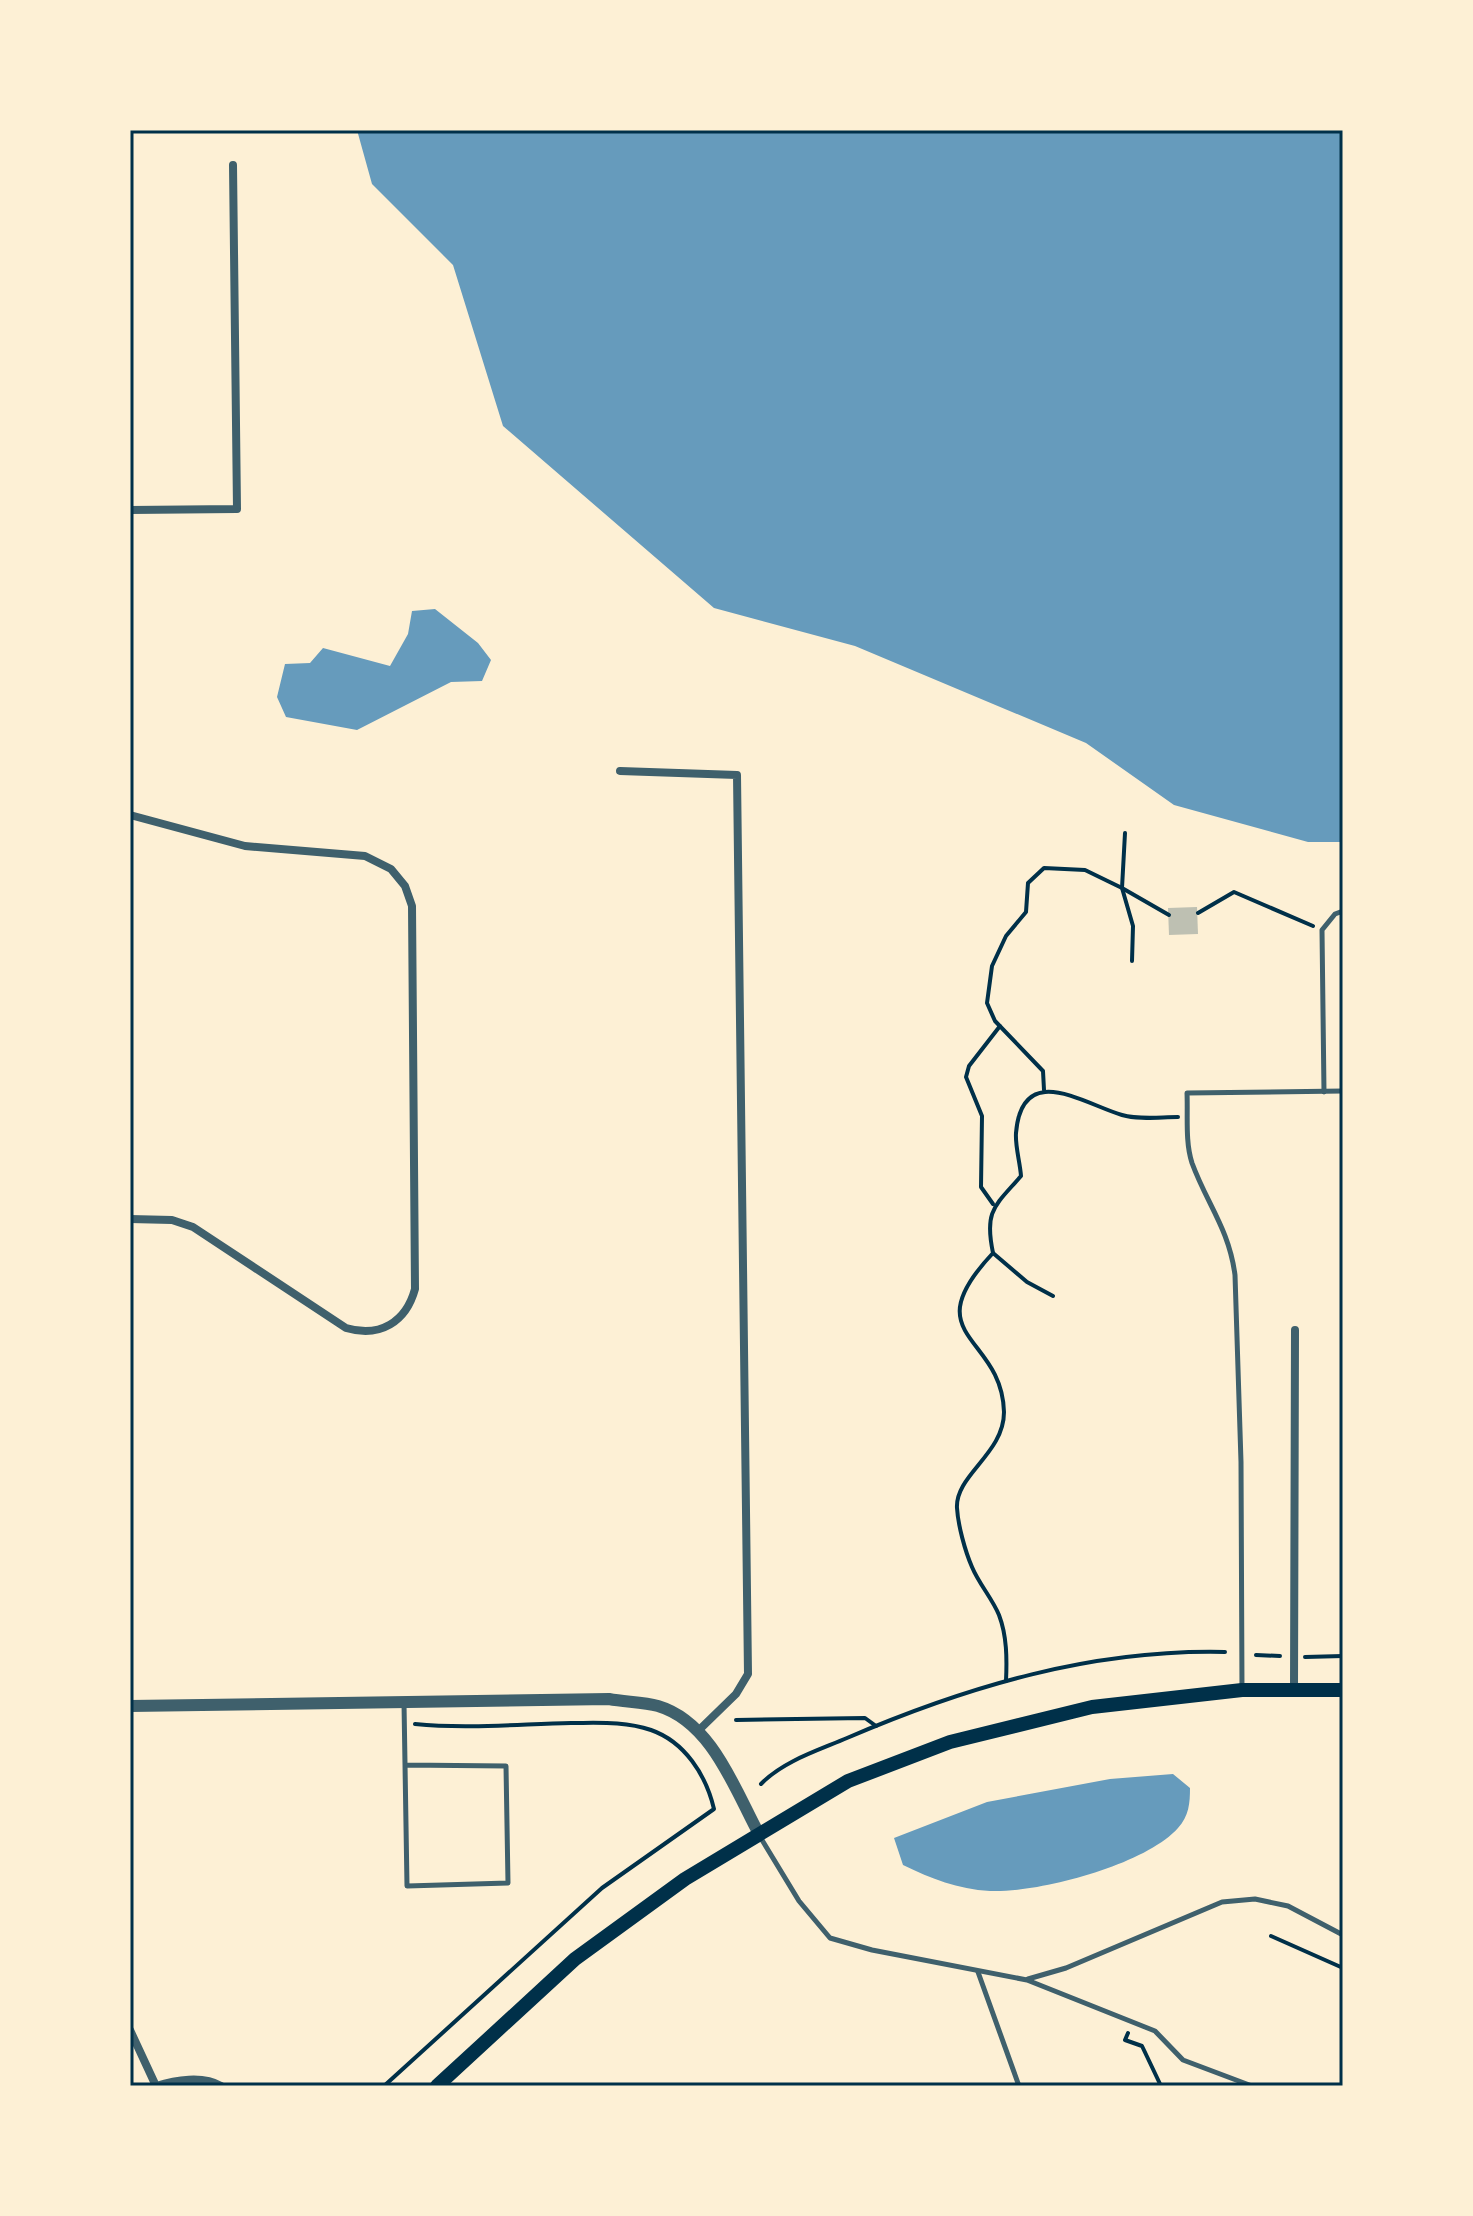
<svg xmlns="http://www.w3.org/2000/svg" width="1473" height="2216" viewBox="0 0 1473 2216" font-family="'Archivo Narrow',sans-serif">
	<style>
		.water { fill: #669bbc }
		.building { fill: #bec0b2 }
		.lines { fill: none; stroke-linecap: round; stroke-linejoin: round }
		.path { stroke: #003049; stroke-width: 4 }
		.service { stroke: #3f606c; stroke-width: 5 }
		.minor { stroke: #3f606c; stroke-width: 8 }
		.tertiary { stroke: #3f606c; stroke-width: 12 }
		.secondary { stroke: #003049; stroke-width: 14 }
		.neatline { fill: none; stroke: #003049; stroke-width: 3 }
	</style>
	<rect width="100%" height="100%" fill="#fdf0d5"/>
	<g class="water">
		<polygon points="357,130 1343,130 1343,842 1308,842 1174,805 1086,743 855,646 714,608 503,426 453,265 372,184"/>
		<polygon points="435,609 478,643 491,660 482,681 451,682 357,730 286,717 277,697 285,664 310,663 323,648 390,666 408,634 412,611"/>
		<path d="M1173,1774L1190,1788C1190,1803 1189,1816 1178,1828C1145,1865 1039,1893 990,1891C957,1889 932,1879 903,1865L894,1838L987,1802L1110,1779Z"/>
	</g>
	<polygon class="building" points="1197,907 1198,934 1169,935 1168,908"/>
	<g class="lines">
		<g class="path">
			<polyline points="1125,833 1122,888 1169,915"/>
			<polyline points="1198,913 1234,892 1313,926"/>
			<polyline points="1044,1090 1043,1071 995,1021 987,1003 992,966 1006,936 1026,912 1028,883 1044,868 1085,870 1122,888 1133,926 1132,961"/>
			<polyline points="993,1204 981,1187 982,1116 966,1077 969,1066 1000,1026"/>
			<polyline points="993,1253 1027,1282 1053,1296"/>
			<polyline points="1256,1655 1280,1656"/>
			<polyline points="1305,1657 1343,1656"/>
			<path d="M1006,1681C1007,1659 1007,1636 999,1615C992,1598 979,1584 972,1567C965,1551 958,1525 957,1508C955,1475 1004,1454 1004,1412C1002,1334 913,1338 993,1253C984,1210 995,1206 1021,1176C1020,1162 1015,1146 1016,1133C1022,1060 1084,1104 1122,1115C1139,1120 1160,1117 1178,1117"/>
			<polyline points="736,1720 865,1718 876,1726"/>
			<path d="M761,1784C783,1761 819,1750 847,1738C968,1686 1093,1649 1225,1652"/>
			<polyline points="1271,1936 1343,1968"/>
			<polyline points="1128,2033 1125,2040 1142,2046 1161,2086"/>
			<path d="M384,2086L602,1888L714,1809C706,1775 685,1742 651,1730C625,1721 597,1723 571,1723C520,1724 466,1729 415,1724"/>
		</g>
		<g class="service">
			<polyline points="1324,1092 1322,930 1335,914 1343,911"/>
			<path d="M1242,1689L1241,1462L1235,1275C1229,1229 1207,1204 1192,1163C1185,1142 1188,1115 1187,1093L1343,1091"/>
			<polyline points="404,1703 407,1886 508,1883 506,1766 405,1765"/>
			<polyline points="759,1835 799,1901 830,1938 872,1950 1027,1980 1155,2031 1183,2060 1252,2086"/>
			<polyline points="978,1972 1019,2086"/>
			<polyline points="1028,1979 1066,1968 1222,1902 1255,1899 1288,1906 1343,1935"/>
		</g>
		<g class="minor">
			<polyline points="130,510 237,509 233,165"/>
			<polyline points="620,771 737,775 748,1674 736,1694 698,1731"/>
			<path d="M130,815L245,846L365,856L391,869L405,886L412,906L415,1289C406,1322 380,1338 346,1328L193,1227L172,1220L130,1219"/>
			<polyline points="1294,1690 1295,1330"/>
			<polyline points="130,2030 156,2086"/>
			<path d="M156,2086C175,2080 203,2075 221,2086"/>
		</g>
		<path class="tertiary" d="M130,1706L609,1699C625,1702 643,1702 658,1706C712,1722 735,1790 759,1834"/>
		<polyline class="secondary" points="437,2086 575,1959 685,1879 848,1781 950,1742 1092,1707 1242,1690 1343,1690"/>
	</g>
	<rect width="1473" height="2216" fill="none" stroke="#fdf0d5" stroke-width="264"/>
	<rect x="132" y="132" width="1209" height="1952" class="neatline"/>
</svg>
